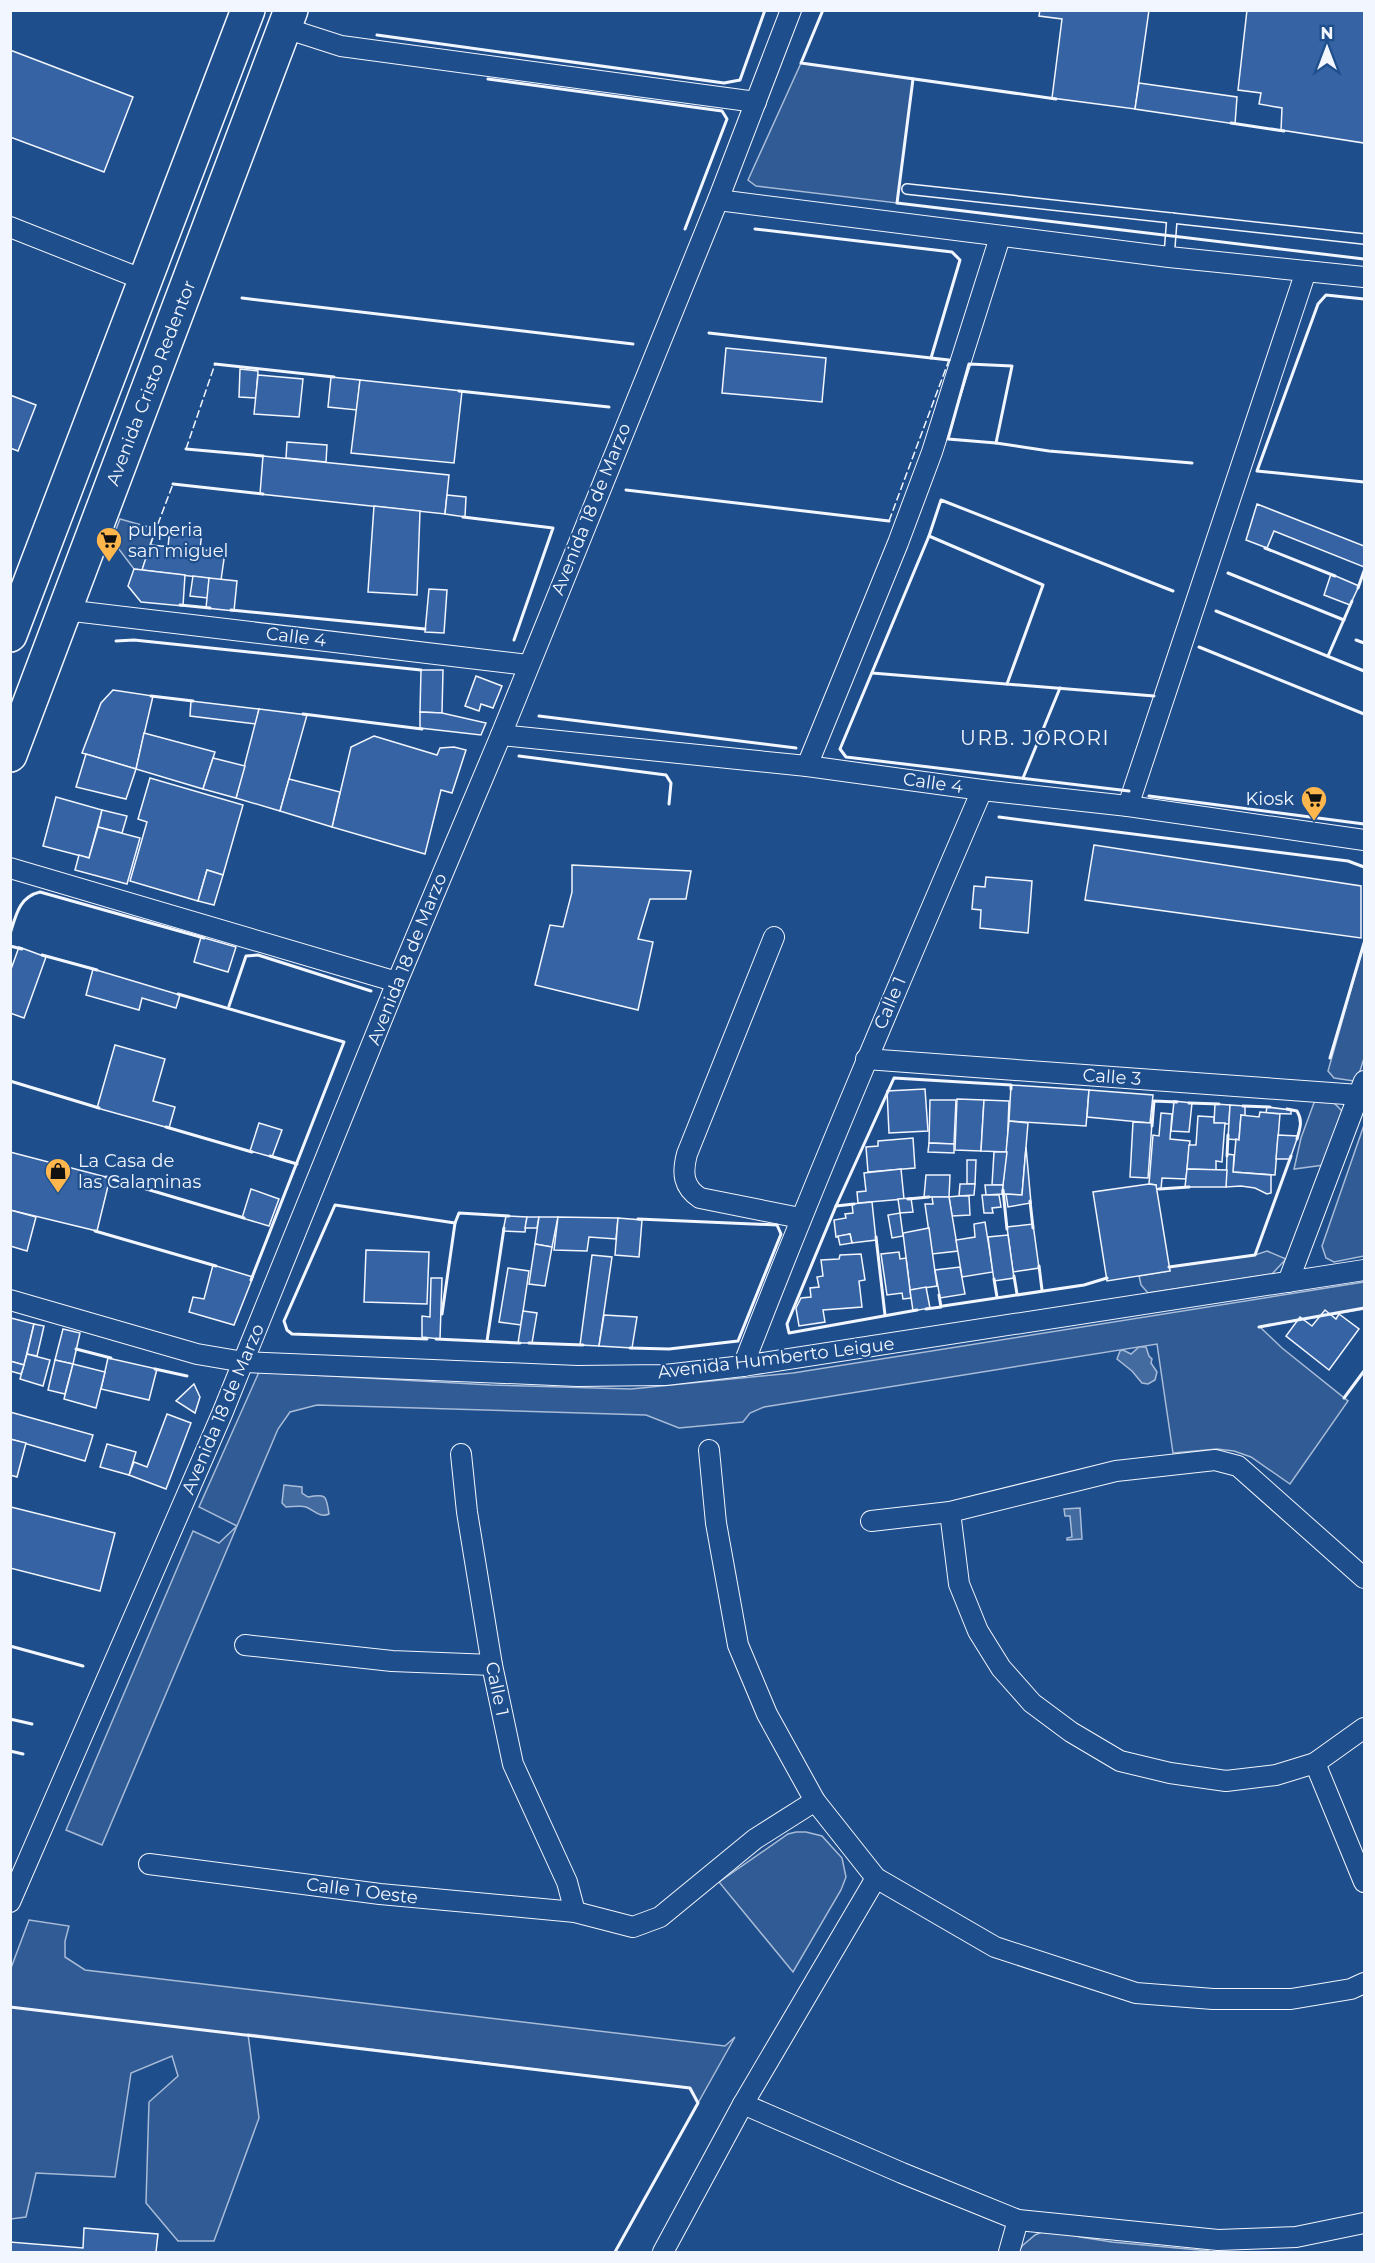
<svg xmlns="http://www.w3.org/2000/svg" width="1375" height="2263" viewBox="0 0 1375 2263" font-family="Montserrat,sans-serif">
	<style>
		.built { fill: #305b95; stroke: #a8bbd7; stroke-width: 1.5 }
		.water { fill: #446ba0; stroke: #a8bbd7; stroke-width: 1.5 }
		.building { fill: #3563a3; stroke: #f2f6ff; stroke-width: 1.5 }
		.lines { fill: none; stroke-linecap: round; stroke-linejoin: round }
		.service-casing { stroke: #f2f6ff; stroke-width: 12 }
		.minor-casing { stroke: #f2f6ff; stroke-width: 22 }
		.trunk-casing { stroke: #f2f6ff; stroke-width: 36 }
		.service { stroke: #1f4e8c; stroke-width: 9 }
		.minor { stroke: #1f4e8c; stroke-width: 20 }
		.trunk { stroke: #1f4e8c; stroke-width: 33 }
		.fence { stroke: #f2f6ff; stroke-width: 1.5; stroke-dasharray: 8 3; stroke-linecap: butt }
		.wall { stroke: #f2f6ff; stroke-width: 3 }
		.labels { text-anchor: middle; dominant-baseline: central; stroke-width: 4.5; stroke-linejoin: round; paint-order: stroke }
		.street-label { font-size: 18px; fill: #f2f6ff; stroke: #1f4e8c }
		.poi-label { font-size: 18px; fill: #f2f6ff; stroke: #1f4e8c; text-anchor: start }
		.neighbourhood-label { font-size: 20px; letter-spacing: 1.5px; fill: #f2f6ff; stroke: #1f4e8c }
	</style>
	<rect width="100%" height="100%" fill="#1f4e8c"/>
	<g class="built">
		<polygon points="801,63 913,79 897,203 756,186 748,180"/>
		<polygon points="120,519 156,529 142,570 134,569 112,540"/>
		<polygon points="1364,944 1364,1058 1360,1071 1354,1081 1334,1078 1328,1071"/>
		<polygon points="1315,1100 1334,1103 1342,1111 1324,1165 1294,1169 1301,1138"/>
		<polygon points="1364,1125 1364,1256 1334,1262 1326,1258 1322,1246"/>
		<polygon points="1267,1251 1286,1259 1272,1274 1148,1293 1141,1285 1139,1276 1170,1271 1169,1267 1255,1255"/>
		<polygon points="1364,1282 1364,1309 1260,1327 1282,1348 1348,1401 1290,1484 1251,1457 1234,1451 1217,1449 1173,1453 1157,1344 764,1407 750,1413 743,1422 679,1428 646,1415 317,1405 290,1412 278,1429 102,1845 66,1830 193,1531 219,1543 237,1526 199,1507 259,1372 491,1385 631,1389 793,1373"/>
		<polygon points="796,1832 806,1832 822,1836 842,1858 846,1877 841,1890 793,1972 719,1882 788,1834"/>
		<polygon points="29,1920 69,1926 65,1941 65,1957 85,1970 725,2046 735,2037 698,2103 689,2088 248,2034 259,2118 214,2241 178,2241 146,2203 149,2102 178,2076 172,2056 131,2073 115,2177 36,2173 26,2217 11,2219 11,1968"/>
		<polygon points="1047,2230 1061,2231 1080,2237 1112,2242 1209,2251 1209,2252 1018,2252 1022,2246 1035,2235"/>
	</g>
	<g class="water">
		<polygon points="1139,1347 1146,1347 1149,1356 1152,1359 1151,1363 1157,1372 1155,1380 1148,1384 1142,1383 1132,1371 1117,1359 1120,1351 1123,1350 1131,1354"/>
		<path d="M284,1485L302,1487V1493L308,1497C328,1493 326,1497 329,1514C320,1518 315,1511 306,1507C301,1505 292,1507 286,1507L282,1503Z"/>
		<polygon points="1080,1508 1082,1539 1067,1540 1067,1538 1072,1537 1070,1516 1065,1516 1064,1509"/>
	</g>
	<g class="building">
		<polygon points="1040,10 1149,10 1135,109 1052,98 1062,19 1039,16"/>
		<polygon points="1247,10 1364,10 1364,143 1281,130 1282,108 1259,104 1261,93 1238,90"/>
		<polygon points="10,50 133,97 104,172 10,137"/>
		<polygon points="1139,83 1237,97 1235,124 1135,109"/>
		<polygon points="726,348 826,358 822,402 722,393"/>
		<polygon points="240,369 258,371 256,398 239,397"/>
		<polygon points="258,375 303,379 299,417 254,414"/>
		<polygon points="331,377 360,380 357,410 328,407"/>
		<polygon points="360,380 462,391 454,463 351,453"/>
		<polygon points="10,395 36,405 18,451 10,448"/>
		<polygon points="287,442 327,445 326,462 286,458"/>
		<polygon points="263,456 449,475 445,514 260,494"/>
		<polygon points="447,495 466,497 465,517 445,514"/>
		<polygon points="1257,504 1364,546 1364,567 1274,531 1267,548 1246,540"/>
		<polygon points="374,506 420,511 417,595 368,592"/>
		<polygon points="170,527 202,530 200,550 168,547"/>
		<polygon points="150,545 225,552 221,580 142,570"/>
		<polygon points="134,569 185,575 183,606 141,602 128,586"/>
		<polygon points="1331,574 1359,586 1350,605 1324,595"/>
		<polygon points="193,576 209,578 208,598 190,596"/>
		<polygon points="209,578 237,581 234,611 206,608"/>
		<polygon points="429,589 447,590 444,633 425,632"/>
		<polygon points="421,670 443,670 442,713 420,712"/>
		<polygon points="476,676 502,686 493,708 481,704 479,711 465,706"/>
		<polygon points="113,690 153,696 136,769 82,753 101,703"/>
		<polygon points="191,701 259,709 256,724 190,716"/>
		<polygon points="259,709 307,715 280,811 236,798"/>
		<polygon points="420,712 442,713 486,723 481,735 420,728"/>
		<polygon points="144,733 215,752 203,789 136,769"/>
		<polygon points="374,736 437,755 440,748 454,747 466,750 452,793 441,790 425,854 332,827 351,747"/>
		<polygon points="86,754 136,769 126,799 76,787"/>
		<polygon points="213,758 245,766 236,798 203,789"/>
		<polygon points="150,778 243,805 223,875 207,870 198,901 130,881 147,822 138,819"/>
		<polygon points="289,779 340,792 332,827 280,811"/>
		<polygon points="56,797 102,810 89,858 43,846"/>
		<polygon points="102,810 127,816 122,833 98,827"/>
		<polygon points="98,827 140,838 127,884 75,870 79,855 89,858"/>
		<polygon points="1094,845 1361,886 1361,938 1085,900"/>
		<polygon points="572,865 691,871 686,899 650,899 638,939 653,942 638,1010 535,985 550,925 563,927 572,892"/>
		<polygon points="207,870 223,875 214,905 198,901"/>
		<polygon points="986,877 1032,881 1028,933 980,928 981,910 972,909 974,886 985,887"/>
		<polygon points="201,937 236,947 228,972 194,962"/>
		<polygon points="19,947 46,957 24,1018 10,1013 10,972"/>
		<polygon points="93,969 180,995 176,1008 142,998 139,1010 86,995"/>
		<polygon points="115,1045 165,1059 153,1101 175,1107 169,1128 97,1108"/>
		<polygon points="1011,1085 1089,1090 1086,1126 1009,1121"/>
		<polygon points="925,1089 928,1131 889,1133 887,1091"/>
		<polygon points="1089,1090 1153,1095 1150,1123 1087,1117"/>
		<polygon points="957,1099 984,1100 981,1151 955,1150"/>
		<polygon points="930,1100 956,1100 954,1144 929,1143"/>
		<polygon points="984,1100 1009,1101 1007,1152 981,1151"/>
		<polygon points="1174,1101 1192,1103 1189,1132 1171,1131"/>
		<polygon points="1215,1104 1230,1105 1229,1124 1214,1123"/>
		<polygon points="1230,1105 1245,1106 1245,1116 1241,1115 1239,1140 1228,1139"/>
		<polygon points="1267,1107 1291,1110 1291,1114 1266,1113"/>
		<polygon points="1260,1112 1280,1114 1275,1175 1233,1172 1236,1139 1239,1140 1241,1115 1259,1117"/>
		<polygon points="1161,1113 1172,1114 1170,1139 1190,1141 1186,1179 1162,1178 1161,1189 1156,1189 1156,1185 1149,1184 1153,1135 1159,1136"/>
		<polygon points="1198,1116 1214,1117 1214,1123 1225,1123 1222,1162 1216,1161 1216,1170 1187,1169 1189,1145 1196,1145"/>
		<polygon points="1009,1121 1028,1123 1022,1195 1002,1194"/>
		<polygon points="1133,1122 1152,1123 1148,1178 1130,1177"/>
		<polygon points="259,1123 282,1130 272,1157 250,1151"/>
		<polygon points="1278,1135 1298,1136 1290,1159 1276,1159"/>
		<polygon points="913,1138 915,1168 868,1172 866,1147 878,1146 878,1141"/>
		<polygon points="929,1143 954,1144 954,1153 928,1152"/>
		<polygon points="1026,1147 1031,1203 1008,1207 1006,1194 1022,1195"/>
		<polygon points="10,1152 110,1178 97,1231 10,1210"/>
		<polygon points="994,1152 1007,1152 1003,1185 992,1185"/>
		<polygon points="1227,1154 1234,1155 1233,1172 1271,1175 1271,1193 1267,1194 1255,1188 1241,1186 1226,1187"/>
		<polygon points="967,1160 976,1160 975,1184 967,1184"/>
		<polygon points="901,1169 904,1199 858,1203 857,1192 866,1191 864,1173"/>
		<polygon points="1187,1169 1227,1170 1226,1187 1185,1187"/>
		<polygon points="926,1175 950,1175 949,1197 924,1197"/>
		<polygon points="960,1184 975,1184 974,1195 959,1196"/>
		<polygon points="1149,1184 1156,1185 1170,1271 1107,1281 1093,1192"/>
		<polygon points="985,1185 1003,1185 1002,1194 986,1195"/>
		<polygon points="251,1189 279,1199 269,1226 242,1218"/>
		<polygon points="982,1195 999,1195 1001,1207 992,1208 993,1213 984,1213"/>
		<polygon points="959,1196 969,1196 970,1215 952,1216 949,1197"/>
		<polygon points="932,1197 949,1197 958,1251 932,1254 925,1204 933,1204"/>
		<polygon points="911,1198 913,1212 900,1213 898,1199"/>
		<polygon points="872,1202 876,1240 852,1243 850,1234 836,1237 834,1220 846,1218 845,1214 853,1213 852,1204"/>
		<polygon points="10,1210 36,1217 27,1251 10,1246"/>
		<polygon points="900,1213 903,1236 892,1238 888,1215"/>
		<polygon points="506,1216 527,1217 525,1232 503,1231"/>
		<polygon points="527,1217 539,1217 537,1228 525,1228"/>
		<polygon points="539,1217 558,1217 552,1247 535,1244"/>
		<polygon points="558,1217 618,1218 616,1239 589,1237 587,1251 554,1250"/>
		<polygon points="618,1218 642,1220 639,1257 615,1255"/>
		<polygon points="985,1222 993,1272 962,1277 956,1240 975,1237 974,1224"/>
		<polygon points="1033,1224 1039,1268 1013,1272 1007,1227"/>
		<polygon points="929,1228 937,1286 910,1290 903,1233"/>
		<polygon points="850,1234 852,1243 840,1245 838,1236"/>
		<polygon points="1008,1235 1014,1278 994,1281 988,1237"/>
		<polygon points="535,1244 552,1247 545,1286 529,1284"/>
		<polygon points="366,1250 429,1252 427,1304 364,1302"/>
		<polygon points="899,1252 900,1259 906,1258 911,1298 903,1299 902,1293 887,1295 881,1254"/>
		<polygon points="861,1254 865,1280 859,1281 862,1307 823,1310 825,1322 799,1326 796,1308 801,1298 811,1297 810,1288 819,1287 817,1277 823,1276 821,1260 839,1259 840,1255"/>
		<polygon points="592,1255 612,1257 599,1346 580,1345"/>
		<polygon points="213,1265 253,1277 234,1325 189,1312 193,1297 204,1299"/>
		<polygon points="960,1267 965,1294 940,1298 935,1270"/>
		<polygon points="508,1268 529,1271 521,1325 499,1322"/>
		<polygon points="431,1278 442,1278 440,1339 422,1337 422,1316 430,1317"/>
		<polygon points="926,1287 930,1308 913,1311 910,1290"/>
		<polygon points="1325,1310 1336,1319 1339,1314 1359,1329 1329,1370 1286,1336 1300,1317 1312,1326"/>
		<polygon points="523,1311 537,1313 532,1343 518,1343"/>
		<polygon points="604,1315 637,1317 632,1348 599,1346"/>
		<polygon points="11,1318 34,1324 24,1365 10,1361"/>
		<polygon points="34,1324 44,1326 37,1356 27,1354"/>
		<polygon points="63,1329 80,1333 73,1364 55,1360"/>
		<polygon points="27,1354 50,1360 43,1386 20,1379"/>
		<polygon points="108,1358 157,1369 149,1400 101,1389"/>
		<polygon points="55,1360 73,1364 65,1394 48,1390"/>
		<polygon points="10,1361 24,1365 21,1374 10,1371"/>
		<polygon points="73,1364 105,1372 96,1408 64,1399"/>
		<polygon points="194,1384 200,1397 195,1413 176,1401"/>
		<polygon points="10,1412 93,1435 85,1461 10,1439"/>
		<polygon points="167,1414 191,1423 166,1489 129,1475 134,1462 147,1467"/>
		<polygon points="10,1439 26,1443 17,1477 10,1475"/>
		<polygon points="107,1444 136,1452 129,1475 100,1467"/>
		<polygon points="11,1507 115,1533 100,1591 10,1568"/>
		<polygon points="84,2228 158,2234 156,2252 10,2252 10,2242 83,2248"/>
	</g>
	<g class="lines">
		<g class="service-casing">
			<g id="service">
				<polyline points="907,189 1364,239"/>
				<polyline points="1169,257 1172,218"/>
			</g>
		</g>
		<g class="minor-casing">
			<g id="minor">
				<polyline points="285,28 341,46 756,102"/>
				<polyline points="718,200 1169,257 1364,277"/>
				<polyline points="10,227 144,280"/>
				<polyline points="65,610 528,665"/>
				<polyline points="501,735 807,766 982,790 1128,806 1364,840"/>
				<polyline points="807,766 898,543 932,452 1000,237"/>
				<polyline points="1128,806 1306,271"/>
				<polyline points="10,868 397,982"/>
				<path d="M774,937L687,1154C682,1173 683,1187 700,1198L800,1218"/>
				<polyline points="866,1059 1359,1095"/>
				<polyline points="1288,1282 1364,1081"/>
				<polyline points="10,1300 197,1354 244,1362 577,1376 665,1375 743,1366 1364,1270"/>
				<path d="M743,1366C818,1172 900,981 982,790"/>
				<polyline points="709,1450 716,1523 738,1645 767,1714 815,1801 876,1878 995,1947 1136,1993 1213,1999 1291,1999 1351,1989 1364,1983"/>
				<polyline points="461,1454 467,1512 492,1665 513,1764 567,1882 575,1912"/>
				<polyline points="950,1512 959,1584 978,1631 1001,1668 1032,1703 1071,1732 1120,1761 1170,1773 1226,1781 1276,1775 1315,1763 1364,1728"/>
				<polyline points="871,1521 950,1512 1116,1471 1215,1460 1238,1466 1364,1578"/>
				<polyline points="245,1645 392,1661 492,1665"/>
				<polyline points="1315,1763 1364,1882"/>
				<polyline points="149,1864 380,1894 575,1912 633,1927 660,1917 755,1839 815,1801"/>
				<polyline points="10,1902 222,1414 397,982 501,735 718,200 791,10"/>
				<polyline points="743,2104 902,2173 1018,2220 1218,2240 1296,2237 1364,2223"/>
				<polyline points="663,2252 743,2104 876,1878"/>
				<polyline points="1009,2252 1018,2220"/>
			</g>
		</g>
		<g class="trunk-casing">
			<g id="trunk">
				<polyline points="10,635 248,10"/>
				<polyline points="10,755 291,10"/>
			</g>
		</g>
		<use href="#service" class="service"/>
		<use href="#minor" class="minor"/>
		<use href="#trunk" class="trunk"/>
		<g class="fence">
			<polyline points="186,449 215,364"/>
			<polyline points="889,521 949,360"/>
			<polyline points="150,545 173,484"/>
		</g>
		<g class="wall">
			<polyline points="823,10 801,63 1056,99"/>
			<polyline points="377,35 724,83 740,80 765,10"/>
			<polyline points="488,79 722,111 727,119 685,229"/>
			<polyline points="913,79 897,203 1364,259"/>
			<polyline points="1231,123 1284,131"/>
			<polyline points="755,229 952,252 960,260 931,358"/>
			<polyline points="242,298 633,344"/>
			<polyline points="1364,299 1326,295 1318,304 1257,471 1364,482"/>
			<polyline points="709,333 949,360"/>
			<polyline points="215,364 334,377"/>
			<polygon points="969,364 1012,366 996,443 948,439"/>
			<polyline points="459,391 609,407"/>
			<polyline points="996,443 1049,451 1192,463"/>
			<polyline points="186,449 263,456"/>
			<polyline points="173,484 263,494"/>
			<polyline points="626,490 889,521"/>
			<polyline points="463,517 553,528 514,640"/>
			<polyline points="929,536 1043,585 1007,684"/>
			<polyline points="1265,548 1335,576"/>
			<polyline points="1228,573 1344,620"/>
			<polyline points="1358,588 1364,571"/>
			<polyline points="180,605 210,608"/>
			<polyline points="231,610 425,629"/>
			<polyline points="1216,611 1364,671"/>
			<polyline points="1356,640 1364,643"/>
			<polyline points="116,641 134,640 421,670"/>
			<polyline points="1199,647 1364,714"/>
			<polyline points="1328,656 1352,601"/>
			<polyline points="872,673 1154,696"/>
			<polyline points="151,696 193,701"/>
			<polyline points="303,714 422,729"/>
			<polyline points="539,716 796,748"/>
			<polyline points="519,756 666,775 671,783 669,804"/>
			<polyline points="1023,778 1060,688"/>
			<polyline points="1129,791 846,757 840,749 929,536 941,500 1173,591"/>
			<polyline points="1149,796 1364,824"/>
			<polyline points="999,817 1348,861 1364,867"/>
			<path d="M10,934C16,915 19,897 40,892L204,938"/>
			<polyline points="10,946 22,949"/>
			<polyline points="42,955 97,970"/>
			<polyline points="178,994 344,1042 251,1280"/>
			<polyline points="229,1006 246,956 258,955 371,991"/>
			<polyline points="1330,1058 1364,943"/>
			<polyline points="10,1081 99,1108"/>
			<polyline points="1189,1103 1219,1104"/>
			<polyline points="1243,1106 1270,1107"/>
			<path d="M1287,1109L1297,1111C1303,1121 1300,1128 1297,1139"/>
			<polyline points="1152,1126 1154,1101 1177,1102"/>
			<polyline points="166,1127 252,1152"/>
			<polyline points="270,1156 297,1164"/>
			<polyline points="1227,1156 1228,1135"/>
			<polyline points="106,1177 244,1218"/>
			<polyline points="1159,1189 1189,1187"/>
			<polyline points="1003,1190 1007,1229"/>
			<polyline points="908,1199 929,1197"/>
			<polyline points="1030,1201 1033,1228"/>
			<polyline points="836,1206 854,1204"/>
			<polyline points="95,1231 216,1266"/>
			<polyline points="876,1237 885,1315"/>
			<polyline points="1039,1266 1042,1290"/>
			<polyline points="1169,1267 1255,1255 1291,1156"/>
			<polyline points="1014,1276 1017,1294"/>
			<polyline points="994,1279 997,1297"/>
			<polyline points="943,1306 1084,1285 1107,1278"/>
			<polyline points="926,1309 941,1307 939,1295"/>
			<polyline points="917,1310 789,1333 787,1324 836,1206 894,1078 1011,1085 1011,1089"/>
			<polyline points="442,1314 455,1223 459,1213 509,1216"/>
			<polyline points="1259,1327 1364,1308"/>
			<polyline points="427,1339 292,1334 287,1330 284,1321 335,1205 455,1223"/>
			<polyline points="436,1339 520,1343"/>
			<polyline points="487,1341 504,1228"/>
			<polyline points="529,1343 583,1345"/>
			<polyline points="630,1348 669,1349 738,1341 781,1234 777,1225 638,1219"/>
			<polyline points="76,1349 111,1358"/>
			<polyline points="155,1369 187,1376"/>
			<polyline points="1344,1398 1364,1371"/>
			<polyline points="10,1646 83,1666"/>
			<polyline points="10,1719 32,1724"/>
			<polyline points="10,1751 23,1754"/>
			<polyline points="10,2007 690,2088 698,2103 615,2252"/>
		</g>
	</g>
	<defs>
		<g id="supermarket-pin" transform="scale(1.35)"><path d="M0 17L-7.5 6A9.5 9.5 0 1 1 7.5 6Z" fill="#ffb74d" stroke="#1f4e8c"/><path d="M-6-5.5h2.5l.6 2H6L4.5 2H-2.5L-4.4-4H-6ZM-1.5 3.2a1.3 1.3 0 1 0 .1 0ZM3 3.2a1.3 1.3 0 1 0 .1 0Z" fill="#111"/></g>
		<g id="shop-pin" transform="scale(1.35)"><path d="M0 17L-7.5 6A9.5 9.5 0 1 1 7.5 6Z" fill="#ffb74d" stroke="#1f4e8c"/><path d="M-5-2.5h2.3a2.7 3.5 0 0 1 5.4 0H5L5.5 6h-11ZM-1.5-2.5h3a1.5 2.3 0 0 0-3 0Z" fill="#111"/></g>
	</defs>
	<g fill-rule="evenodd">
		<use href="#supermarket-pin" x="109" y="540"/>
		<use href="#supermarket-pin" x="1314" y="799"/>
		<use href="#shop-pin" x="58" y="1171"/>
	</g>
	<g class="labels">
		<g class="street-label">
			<text transform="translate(151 383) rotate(-69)">Avenida Cristo Redentor</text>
			<text transform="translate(591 509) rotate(-68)">Avenida 18 de Marzo</text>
			<text transform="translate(296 637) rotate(7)">Calle 4</text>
			<text transform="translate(933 783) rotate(8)">Calle 4</text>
			<text transform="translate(407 959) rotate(-68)">Avenida 18 de Marzo</text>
			<text transform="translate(890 1003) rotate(-67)">Calle 1</text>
			<text transform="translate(1112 1077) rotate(4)">Calle 3</text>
			<text transform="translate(776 1358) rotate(-7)">Avenida Humberto Leigue</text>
			<text transform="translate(223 1409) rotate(-67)">Avenida 18 de Marzo</text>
			<text transform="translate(497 1689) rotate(78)">Calle 1</text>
			<text transform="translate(362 1891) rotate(7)">Calle 1 Oeste</text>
		</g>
		<g class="poi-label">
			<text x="128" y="530">pulperia<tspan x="128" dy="21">san miguel</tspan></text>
			<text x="1294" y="799" text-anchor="end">Kiosk</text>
			<text x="78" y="1161">La Casa de<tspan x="78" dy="21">las Calaminas</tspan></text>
		</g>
		<g class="neighbourhood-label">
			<text x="1035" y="738">URB. JORORI</text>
		</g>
	</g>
	<rect width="1375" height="2263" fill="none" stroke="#f2f6ff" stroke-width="24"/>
	<g transform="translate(1327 48)" stroke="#1f4e8c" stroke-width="4.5" paint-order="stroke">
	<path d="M0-4.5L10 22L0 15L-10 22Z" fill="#f2f6ff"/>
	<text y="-9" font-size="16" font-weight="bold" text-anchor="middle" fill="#f2f6ff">N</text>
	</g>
</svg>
